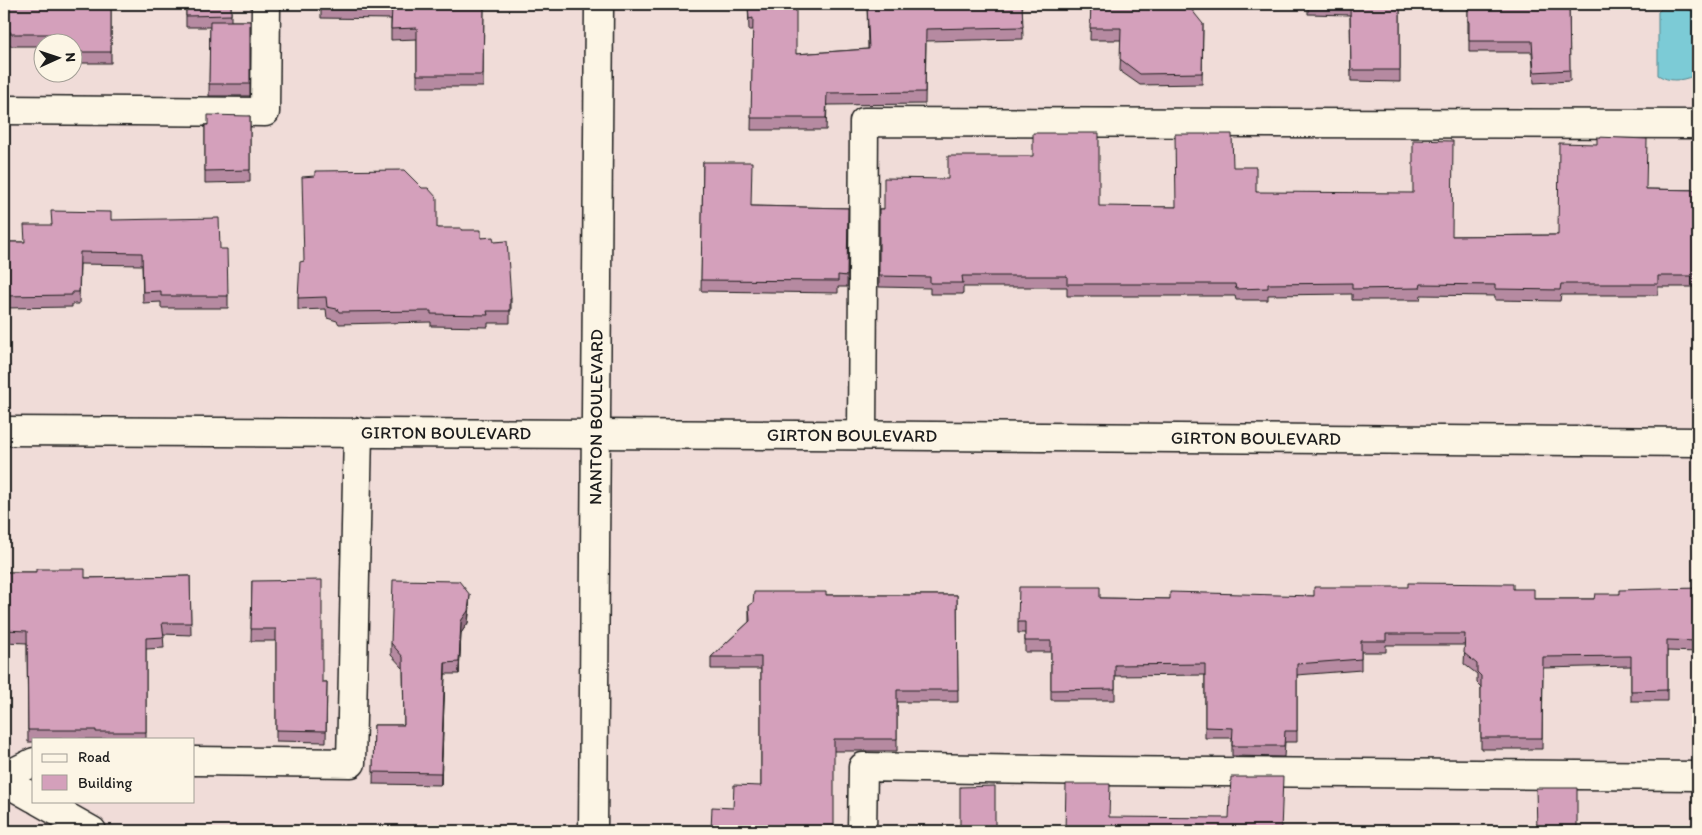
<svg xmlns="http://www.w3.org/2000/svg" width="1702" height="835" viewBox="0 0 1702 835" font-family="Itim,sans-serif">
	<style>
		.water { fill: #7bcbd6; stroke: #55858c }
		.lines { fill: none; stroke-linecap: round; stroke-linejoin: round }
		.minor-casing { stroke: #1c1c1c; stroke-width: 31 }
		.major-casing { stroke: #1c1c1c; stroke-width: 31 }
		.minor { stroke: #fcf5e5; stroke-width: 28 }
		.major { stroke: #fcf5e5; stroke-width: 28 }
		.wall { fill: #b68aa1; stroke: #1c1c1c }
		.shaded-wall { fill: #947083; stroke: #1c1c1c }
		.building { fill: #d4a0bb; stroke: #1c1c1c }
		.labels { text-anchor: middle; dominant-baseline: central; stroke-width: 4; stroke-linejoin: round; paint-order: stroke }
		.street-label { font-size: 18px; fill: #1c1c1c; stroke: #fcf5e5 }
	</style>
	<rect width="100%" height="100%" fill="#f0dcd8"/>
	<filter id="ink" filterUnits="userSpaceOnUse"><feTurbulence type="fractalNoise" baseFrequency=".02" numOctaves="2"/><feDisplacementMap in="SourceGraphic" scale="10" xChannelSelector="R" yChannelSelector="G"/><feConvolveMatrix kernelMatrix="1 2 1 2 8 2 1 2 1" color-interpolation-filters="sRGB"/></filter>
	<g filter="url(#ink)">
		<path class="water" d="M1679,6L1693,11V76C1681,81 1669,82 1658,75V12L1662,8Z"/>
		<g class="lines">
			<g class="minor-casing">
				<g id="minor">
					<polyline points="4,110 265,112 266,4"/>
					<path id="s1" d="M4,431C569,433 1133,437 1698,442"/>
					<polyline points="862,435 864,122 1698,124"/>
					<polyline points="194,761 351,763 358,432"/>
					<polyline points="4,777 34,762"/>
					<path id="s2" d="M593,831L599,4"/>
					<polyline points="862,831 863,767 1101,771 1698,776"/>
				</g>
			</g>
			<g class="major-casing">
				<g id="major">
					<polyline points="4,781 34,798"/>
					<polyline points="39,801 92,831"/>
				</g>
			</g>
			<use href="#minor" class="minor"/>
			<use href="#major" class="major"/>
		</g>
		<g class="wall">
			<polygon points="4,4 111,4 111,63 72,63 72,42 42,42 42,46 10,46 10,44 4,44"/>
			<polygon points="186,4 231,4 231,21 250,21 250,96 209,96 210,27 186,27"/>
			<polygon points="321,4 484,4 483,87 417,87 417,39 391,40 391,19 321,18"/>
			<polygon points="748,4 796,54 868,49 867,4 1022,4 1023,39 926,41 925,104 827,105 826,130 751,130 753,30 749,30"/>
			<polygon points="1091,4 1203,24 1202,84 1140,85 1120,71 1121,40 1090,40"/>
			<polygon points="1308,4 1400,4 1400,82 1351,81 1350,15 1308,14"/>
			<polygon points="1468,4 1589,4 1589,8 1569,8 1570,81 1534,83 1532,52 1469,52 1469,32 1468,33"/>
			<polygon points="250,116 250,182 205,183 205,125"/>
			<polygon points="703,162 751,206 848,208 847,287 838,287 838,293 701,291"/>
			<polygon points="1233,167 1256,192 1452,236 1558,235 1646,189 1698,190 1698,287 1658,287 1658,295 1561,295 1560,301 1495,300 1495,296 1421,295 1420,300 1352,300 1352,294 1268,295 1268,300 1236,300 1235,296 1067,296 1067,287 963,287 963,294 930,294 930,288 879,287 879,209 1176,207"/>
			<polygon points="111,220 220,249 228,296 228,308 161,308 161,302 143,303 142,265 80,264 79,304 72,304 72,307 4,308 4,242 25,242 52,225"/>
			<polygon points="437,228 461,230 494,242 511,299 511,311 510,311 510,323 488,323 488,327 431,326 431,322 339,324 337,321 327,318 326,309 298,310 298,298 304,261"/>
			<polygon points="4,572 36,572 85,578 190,576 191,635 163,634 164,648 146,649 146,739 34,739 34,742 28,742 27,643 4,642"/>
			<polygon points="252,581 322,682 327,682 326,742 276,741 276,641 251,641"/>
			<polygon points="1698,588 1698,652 1667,651 1667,701 1631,701 1631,666 1543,668 1542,749 1481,749 1481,687 1477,683 1477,674 1464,664 1465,645 1386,645 1386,652 1361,652 1361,670 1297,675 1297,742 1285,742 1284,757 1232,756 1232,738 1205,738 1205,675 1115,676 1115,700 1051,700 1051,652 1025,652 1025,633 1018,633 1018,622 1100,598 1170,599 1314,596 1513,589 1534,599 1594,599 1620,594"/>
			<polygon points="826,595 957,595 958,702 897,702 897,751 834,751 733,808 761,786 761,669 711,669 711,657 749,622 749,606"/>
			<polygon points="470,607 468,623 461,633 459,674 445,674 441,785 373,784 374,725 404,725 403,668 391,655 391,643"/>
		</g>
		<g class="shaded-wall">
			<polygon points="470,595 468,623 461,633 459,674 461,621"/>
			<polygon points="445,663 445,674 441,785 441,773"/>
		</g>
		<g class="building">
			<polygon points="4,4 111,4 111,52 72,52 72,42 53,42 53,34 10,34 11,32 4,32"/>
			<polygon points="186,4 231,4 231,15 186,16"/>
			<polygon points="321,4 484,4 483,75 417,75 417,28 391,29 392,7 321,6"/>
			<polygon points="748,4 796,4 796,54 869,49 867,4 1022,4 1023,27 926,29 925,92 827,93 826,118 751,118 753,18 749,19"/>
			<polygon points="1091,4 1187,4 1203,24 1202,73 1140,74 1120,59 1121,28 1090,28"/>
			<polygon points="1350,4 1400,4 1400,70 1351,70"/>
			<polygon points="1468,4 1569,4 1570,70 1534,72 1532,41 1469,41 1469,21 1468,22"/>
			<polygon points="210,21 250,21 250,84 209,84"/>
			<polygon points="208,115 250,116 250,170 205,171 205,125 208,125"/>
			<polygon points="1033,133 1099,133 1099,206 1176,207 1175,134 1232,134 1233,167 1256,167 1256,192 1413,193 1413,140 1453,141 1452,236 1558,235 1559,143 1597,144 1597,137 1647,139 1646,189 1698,190 1698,276 1658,276 1658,284 1561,284 1560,290 1495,289 1495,285 1421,284 1420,288 1352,289 1352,283 1268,284 1268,288 1236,289 1235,284 1067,284 1067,276 962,276 963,283 930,283 930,277 879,276 879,209 884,209 884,178 948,179 948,156 1033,156"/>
			<polygon points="703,162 752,162 751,206 848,208 847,276 838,275 838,281 701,280"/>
			<polygon points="404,170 422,188 428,188 437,198 437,228 461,228 461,230 481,230 481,238 493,237 494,242 507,241 511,299 510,299 510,311 487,311 488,315 431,314 431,311 339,312 337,309 327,307 326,297 298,298 300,262 304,261 302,177 315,176 315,171"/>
			<polygon points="51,211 111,212 111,220 219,218 220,249 227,249 228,296 161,296 161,291 143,292 142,253 80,252 79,292 72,292 72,295 4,296 4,242 25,242 24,225 52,225"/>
			<polygon points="36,569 85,569 85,578 190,576 191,623 162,623 164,637 146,638 146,732 96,732 96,730 28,730 27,631 4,630 4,572 36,572"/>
			<polygon points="322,580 322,682 327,682 326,731 276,730 276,629 251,629 252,581"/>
			<polygon points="393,580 459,581 470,595 468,611 461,621 459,662 445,663 441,773 373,772 374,725 404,725 403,657 391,643"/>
			<polygon points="1408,583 1513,584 1513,589 1534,589 1534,599 1594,599 1595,594 1620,594 1620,590 1698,588 1698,641 1667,640 1667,690 1631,691 1631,656 1543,657 1542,738 1481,738 1481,676 1477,672 1477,664 1464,653 1465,634 1386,634 1386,641 1361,641 1361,659 1297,664 1297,731 1285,731 1284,746 1232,746 1233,728 1205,727 1205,664 1115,665 1115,689 1051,690 1051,641 1025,641 1025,622 1018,622 1019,587 1100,587 1100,598 1170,599 1170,592 1314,596 1314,587 1408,587"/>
			<polygon points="754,592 826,592 826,595 957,595 958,690 897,690 897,739 834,739 834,831 711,831 712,807 733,808 734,785 761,786 761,657 711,657 750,621 749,606 753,603"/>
			<polygon points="1231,777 1283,777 1281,831 1065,831 1066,784 1110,784 1109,817 1229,818"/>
			<polygon points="995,786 995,831 960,831 960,787"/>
			<polygon points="1536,788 1577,788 1577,831 1537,831"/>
		</g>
	</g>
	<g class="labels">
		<g class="street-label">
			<text stroke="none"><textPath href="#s2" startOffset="414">NANTON BOULEVARD</textPath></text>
			<text stroke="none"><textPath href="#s1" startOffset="442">GIRTON BOULEVARD</textPath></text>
			<text stroke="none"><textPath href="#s1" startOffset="848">GIRTON BOULEVARD</textPath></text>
			<text stroke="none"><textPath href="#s1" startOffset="1252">GIRTON BOULEVARD</textPath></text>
		</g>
	</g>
	<rect width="1702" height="835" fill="none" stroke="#fcf5e5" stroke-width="20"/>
	<rect x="10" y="10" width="1682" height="815" fill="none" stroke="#1c1c1c" stroke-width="2" filter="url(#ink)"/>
	<rect x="32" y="738" width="162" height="65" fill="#fcf5e5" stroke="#a29e95"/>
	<rect x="42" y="754" width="25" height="8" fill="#fcf5e5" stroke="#a29e95"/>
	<text x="78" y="762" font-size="15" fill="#1c1c1c">Road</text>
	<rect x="42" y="775" width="25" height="15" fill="#d4a0bb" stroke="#a29e95"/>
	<text x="78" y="788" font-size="15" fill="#1c1c1c">Building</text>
	<g transform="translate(58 58) rotate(87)"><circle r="24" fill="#fcf5e5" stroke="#a29e95"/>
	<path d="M0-4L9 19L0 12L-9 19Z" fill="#1c1c1c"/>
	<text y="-8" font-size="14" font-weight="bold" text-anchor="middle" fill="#1c1c1c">N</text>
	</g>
</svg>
